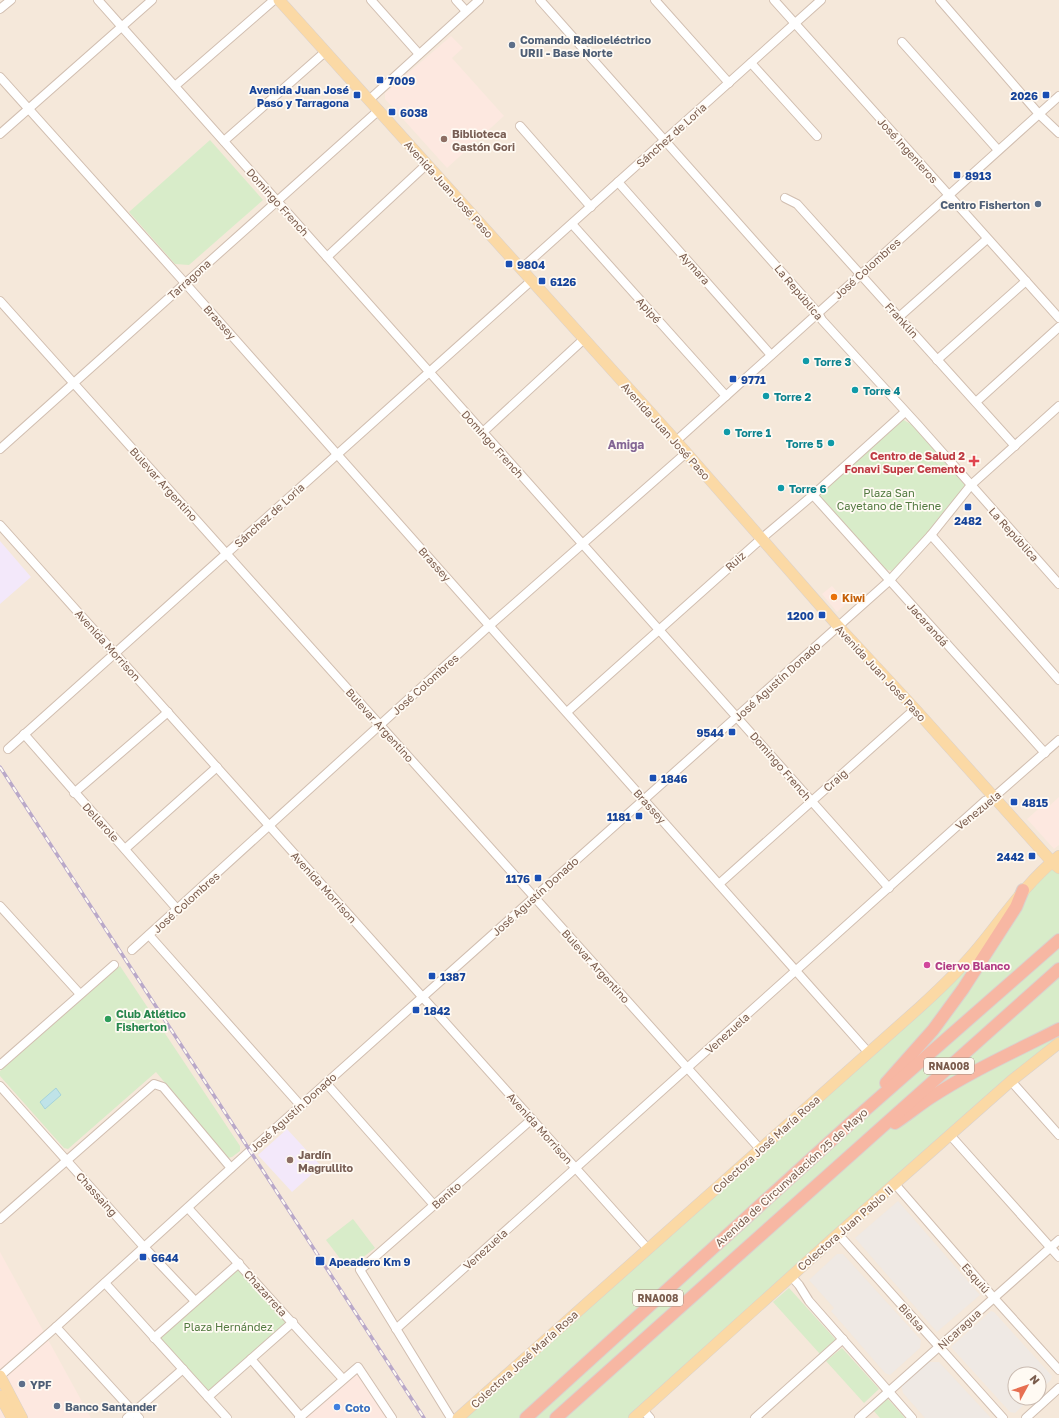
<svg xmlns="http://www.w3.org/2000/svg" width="1059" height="1418" viewBox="0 0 1059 1418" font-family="'Golos Text',sans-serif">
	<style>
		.residential { fill: #f5e8da; fill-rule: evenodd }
		.commercial { fill: #fde8e0 }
		.industrial { fill: #efe9e4 }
		.education { fill: #f3e8fa }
		.green { fill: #d8ecc9 }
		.water { fill: #bfe3e8; stroke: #a5d3da }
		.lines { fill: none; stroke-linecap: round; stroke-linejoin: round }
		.minor-casing { stroke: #d1beb0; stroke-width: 10 }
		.major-casing { stroke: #dad1cd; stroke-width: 12 }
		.highway-casing { stroke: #dad1cd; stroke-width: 14 }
		.minor { stroke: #fff; stroke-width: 8 }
		.major { stroke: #fbd9a5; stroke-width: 11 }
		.highway { stroke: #f7b7a3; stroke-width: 12 }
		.rail-casing { stroke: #b9a8c9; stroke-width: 3.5 }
		.rail { stroke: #fffaf3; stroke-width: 2; stroke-dasharray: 6; stroke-linecap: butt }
		.service-dot { fill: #5c6f8a; stroke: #fffaf3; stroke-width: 1.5 }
		.transit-dot { fill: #1a4fb4; stroke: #fffaf3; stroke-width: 1.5 }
		.education-dot { fill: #8d6e63; stroke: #fffaf3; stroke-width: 1.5 }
		.culture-dot { fill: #0f9aa8; stroke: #fffaf3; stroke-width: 1.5 }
		.health-dot { fill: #e0444e; stroke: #fffaf3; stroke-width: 1.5 }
		.food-dot { fill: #e8710a; stroke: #fffaf3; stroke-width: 1.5 }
		.hotel-dot { fill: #d1479c; stroke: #fffaf3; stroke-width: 1.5 }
		.leisure-dot { fill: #2e9e5b; stroke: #fffaf3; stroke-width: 1.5 }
		.shop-dot { fill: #3f7fe0; stroke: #fffaf3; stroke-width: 1.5 }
		.labels { text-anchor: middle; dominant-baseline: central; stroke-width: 3.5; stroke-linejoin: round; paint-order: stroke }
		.shield { fill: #fffaf3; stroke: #a28b7f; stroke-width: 1 }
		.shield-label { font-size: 10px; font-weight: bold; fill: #7a5c4d }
		.service-label { font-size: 11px; font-weight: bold; fill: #4e5e75; stroke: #fffaf3; text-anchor: start }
		.transit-label { font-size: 11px; font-weight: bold; fill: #164399; stroke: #fffaf3; text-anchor: start }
		.education-label { font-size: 11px; font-weight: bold; fill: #785e54; stroke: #fffaf3; text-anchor: start }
		.street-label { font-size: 11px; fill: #7a5c4d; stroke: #fffaf3 }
		.culture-label { font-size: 11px; font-weight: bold; fill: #0d838f; stroke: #fffaf3; text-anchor: start }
		.health-label { font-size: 11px; font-weight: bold; fill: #be3a42; stroke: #fffaf3; text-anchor: end }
		.park-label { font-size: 11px; fill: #537a41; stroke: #fffaf3 }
		.food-label { font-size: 11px; font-weight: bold; fill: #c56008; stroke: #fffaf3; text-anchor: start }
		.hotel-label { font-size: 11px; font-weight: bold; fill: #b23c85; stroke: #fffaf3; text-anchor: start }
		.leisure-label { font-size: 11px; font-weight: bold; fill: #27864d; stroke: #fffaf3; text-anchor: start }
		.shop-label { font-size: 11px; font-weight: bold; fill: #366cbe; stroke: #fffaf3; text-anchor: start }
		.neighbourhood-label { font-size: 12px; font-weight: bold; fill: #846695; stroke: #fffaf3 }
	</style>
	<rect width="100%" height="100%" fill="#fdf6ec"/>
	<path class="residential" d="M0,0H1059V1418H0ZM1015,1374H1039V1398H1015Z"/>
	<g class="commercial">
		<polygon points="451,36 463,48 452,58 504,116 447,168 385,99 385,93"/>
		<polygon points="832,586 847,603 837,612 822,594"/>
		<polygon points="1059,797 1059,845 1054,849 1027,819 1045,803 1048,807"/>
		<polygon points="0,1252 91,1418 0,1418"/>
		<polygon points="358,1367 392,1418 299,1418"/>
	</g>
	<g class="industrial">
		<polygon points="898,1201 980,1295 937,1332 855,1238"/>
		<polygon points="837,1254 843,1254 921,1340 920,1348 890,1375 885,1373 831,1311 834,1308 809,1280"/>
		<polygon points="991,1311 994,1312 1052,1376 1051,1380 1039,1391 1039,1374 1015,1374 1015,1398 1031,1398 1015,1413 1010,1412 951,1347"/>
		<polygon points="927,1362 939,1362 991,1418 925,1418 903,1393 901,1384"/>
	</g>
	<g class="education">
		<polygon points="0,541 31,577 0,604"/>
		<polygon points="287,1129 321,1166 292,1192 258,1155"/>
	</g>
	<g class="green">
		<polygon points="210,140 263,200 189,265 175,264 129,212"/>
		<polygon points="902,419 919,429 964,482 965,487 928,532 892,571 881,568 822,502 820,495 823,488"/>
		<polygon points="1059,856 1059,1043 634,1418 458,1418 920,1007"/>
		<polygon points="120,966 240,1146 240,1151 232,1157 228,1158 156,1072 68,1149 64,1148 0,1076 0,1071"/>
		<polygon points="353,1219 375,1248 348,1269 326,1240"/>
		<polygon points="239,1263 293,1322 208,1397 154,1338"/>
		<polygon points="789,1288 836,1340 820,1354 773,1302"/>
		<polygon points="842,1348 879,1389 864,1403 826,1361"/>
		<polygon points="887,1398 905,1418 880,1418 873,1410"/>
	</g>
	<polygon class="water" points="56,1088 61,1095 45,1109 40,1102"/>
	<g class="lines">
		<g class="minor-casing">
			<g id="minor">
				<polyline points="98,0 889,888"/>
				<polyline points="371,0 419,54"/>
				<polyline points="456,0 466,11"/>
				<polyline points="540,0 818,313 822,320 918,425 1059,584"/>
				<polyline points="655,0 729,83"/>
				<polyline points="774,0 1059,318"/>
				<polyline points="940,0 1039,114 1059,133"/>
				<polyline points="0,9 11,0"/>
				<polyline points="902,42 998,150"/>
				<polyline points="751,63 817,136"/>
				<polyline points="0,77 185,283 868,1052"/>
				<polyline points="175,86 274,0"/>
				<polyline points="369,100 479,0"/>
				<polyline points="520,126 591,207"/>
				<polyline points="0,134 152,0"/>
				<polyline points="224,141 325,52"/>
				<polyline points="618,182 771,355"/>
				<polyline points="785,198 797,204 1015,446"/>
				<polyline points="572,224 726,396"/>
				<polyline points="327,257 427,164"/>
				<polyline points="521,269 821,0"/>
				<polyline points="0,301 760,1149"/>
				<polyline points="899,317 987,239"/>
				<polyline points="937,360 1026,281"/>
				<polyline points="976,402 1059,327"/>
				<polyline points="483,432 584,339"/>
				<polyline points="676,441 1059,96"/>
				<polyline points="0,449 379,110"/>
				<polyline points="813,495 1045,753"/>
				<polyline points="0,525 648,1249"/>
				<polyline points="931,535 1059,680"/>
				<polyline points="567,712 761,539 813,495 905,412"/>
				<polyline points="24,734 177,909"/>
				<polyline points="8,749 531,281"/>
				<polyline points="74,793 168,712"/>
				<polyline points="125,849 217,767"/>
				<polyline points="719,884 915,709"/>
				<polyline points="0,906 80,994"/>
				<polyline points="149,935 301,1106"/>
				<polyline points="132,950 489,626 686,453"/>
				<polyline points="0,1065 114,965"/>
				<polyline points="1011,1081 1059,1135"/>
				<polyline points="326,1083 434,1205"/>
				<polyline points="0,1086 144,1247 195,1301"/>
				<polyline points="950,1135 1059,1257"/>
				<polyline points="895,1184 994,1298 1059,1370"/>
				<polyline points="188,1208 343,1379"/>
				<polyline points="0,1219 154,1084 163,1087 231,1168"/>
				<polyline points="838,1234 1003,1418"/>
				<polyline points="791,1276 799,1285 809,1301 912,1418"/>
				<polyline points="105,1283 227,1418"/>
				<polyline points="56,1327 139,1418"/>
				<polyline points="396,1329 985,801 994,797 1059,740"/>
				<polyline points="154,1338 239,1263"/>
				<polyline points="251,1359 301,1417"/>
				<polyline points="0,1376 56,1327 251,1150 889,581 931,535 971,485 1059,406"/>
				<polyline points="208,1397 293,1322"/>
				<polyline points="643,1410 650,1418"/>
				<polyline points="127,1418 183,1369"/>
				<polyline points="299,1418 358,1367 392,1418"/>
				<polyline points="451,1418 360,1270 532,1119"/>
				<polyline points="755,1418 843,1339"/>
				<polyline points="859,1418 1059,1240"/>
				<polyline points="1026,1418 1059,1388"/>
			</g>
		</g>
		<g class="major-casing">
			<g id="major">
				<polyline points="279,0 676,441 838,626 915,709 1052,862 1059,868"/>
				<polyline points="0,1376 22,1418"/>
				<polyline points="0,1396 12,1418"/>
				<path d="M458,1418L920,1007C942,987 963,967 982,943C1006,913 1028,881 1059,856"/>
				<polyline points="634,1418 838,1234 1011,1081 1059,1043"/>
			</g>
		</g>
		<g class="highway-casing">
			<g id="highway">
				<polyline points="886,1083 933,1030 963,989 1016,907 1023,890"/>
				<path d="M895,1123C907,1115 918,1106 930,1098C971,1071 1016,1051 1059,1029"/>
				<polyline points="526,1418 855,1119 1059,940"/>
				<polyline points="556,1418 1059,969"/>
			</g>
		</g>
		<use href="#minor" class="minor"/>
		<use href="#major" class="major"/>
		<use href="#highway" class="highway"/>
		<g class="rail-casing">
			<polyline id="rail" points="0,767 424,1418"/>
		</g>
		<use href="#rail" class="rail"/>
	</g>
	<g class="service-dot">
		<circle cx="512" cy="45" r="4"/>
		<circle cx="1038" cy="204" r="4"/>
		<circle cx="22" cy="1384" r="4"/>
		<circle cx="57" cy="1406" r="4"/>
	</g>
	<g class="transit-dot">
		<rect x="376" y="76" width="8" height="8" rx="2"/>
		<rect x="353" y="91" width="8" height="8" rx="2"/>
		<rect x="1042" y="91" width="8" height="8" rx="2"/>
		<rect x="388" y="108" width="8" height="8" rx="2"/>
		<rect x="953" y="171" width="8" height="8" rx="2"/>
		<rect x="505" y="260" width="8" height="8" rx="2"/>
		<rect x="538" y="277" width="8" height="8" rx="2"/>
		<rect x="729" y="375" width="8" height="8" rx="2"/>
		<rect x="964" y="503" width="8" height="8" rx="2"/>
		<rect x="818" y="611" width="8" height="8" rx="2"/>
		<rect x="728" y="728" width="8" height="8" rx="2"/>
		<rect x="649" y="774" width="8" height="8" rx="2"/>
		<rect x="1010" y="798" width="8" height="8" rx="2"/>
		<rect x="635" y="812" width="8" height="8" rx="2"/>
		<rect x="1028" y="852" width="8" height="8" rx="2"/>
		<rect x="534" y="874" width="8" height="8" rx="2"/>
		<rect x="428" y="972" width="8" height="8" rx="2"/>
		<rect x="412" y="1006" width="8" height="8" rx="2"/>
		<rect x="139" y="1253" width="8" height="8" rx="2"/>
		<rect x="315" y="1256" width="10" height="10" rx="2"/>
	</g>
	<g class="education-dot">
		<circle cx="444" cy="139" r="4"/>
		<circle cx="290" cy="1160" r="4"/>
	</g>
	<g class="culture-dot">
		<circle cx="806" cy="361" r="4"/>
		<circle cx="855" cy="390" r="4"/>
		<circle cx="766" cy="396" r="4"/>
		<circle cx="727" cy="432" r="4"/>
		<circle cx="831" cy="443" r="4"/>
		<circle cx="781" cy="488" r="4"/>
	</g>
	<path class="health-dot" d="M972 455h4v4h4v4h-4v4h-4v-4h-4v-4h4z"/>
	<circle class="food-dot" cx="834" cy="597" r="4"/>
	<circle class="hotel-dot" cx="927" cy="965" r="4"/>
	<circle class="leisure-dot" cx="108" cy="1019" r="4"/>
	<circle class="shop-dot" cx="337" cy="1407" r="4"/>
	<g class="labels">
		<g class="shield">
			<rect x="924" y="1058" width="50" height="16" rx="3"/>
			<rect x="633" y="1290" width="50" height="16" rx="3"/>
		</g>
		<g class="shield-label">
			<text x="949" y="1066">RNA008</text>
			<text x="658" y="1298">RNA008</text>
		</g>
		<g class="service-label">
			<text x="520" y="39">Comando Radioeléctrico<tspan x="520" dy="13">URII - Base Norte</tspan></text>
			<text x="1030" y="204" text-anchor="end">Centro Fisherton</text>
			<text x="30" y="1384">YPF</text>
			<text x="65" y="1406">Banco Santander</text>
		</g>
		<g class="transit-label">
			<text x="388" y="80">7009</text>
			<text x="349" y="89" text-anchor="end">Avenida Juan José<tspan x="349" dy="13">Paso y Tarragona</tspan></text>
			<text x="1038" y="95" text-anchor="end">2026</text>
			<text x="400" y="112">6038</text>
			<text x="965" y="175">8913</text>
			<text x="517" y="264">9804</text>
			<text x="550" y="281">6126</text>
			<text x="741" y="379">9771</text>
			<text x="968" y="520" text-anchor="middle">2482</text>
			<text x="814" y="615" text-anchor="end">1200</text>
			<text x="724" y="732" text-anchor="end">9544</text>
			<text x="661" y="778">1846</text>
			<text x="1022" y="802">4815</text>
			<text x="631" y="816" text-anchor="end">1181</text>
			<text x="1024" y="856" text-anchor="end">2442</text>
			<text x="530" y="878" text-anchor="end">1176</text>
			<text x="440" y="976">1387</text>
			<text x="424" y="1010">1842</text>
			<text x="151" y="1257">6644</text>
			<text x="329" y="1261">Apeadero Km 9</text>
		</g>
		<g class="education-label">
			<text x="452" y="133">Biblioteca<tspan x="452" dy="13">Gastón Gori</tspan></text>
			<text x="298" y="1154">Jardín<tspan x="298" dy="13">Magrullito</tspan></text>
		</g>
		<g class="street-label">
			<text transform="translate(671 135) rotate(-42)">Sánchez de Loria</text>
			<text transform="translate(908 150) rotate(48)">José Ingenieros</text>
			<text transform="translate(449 189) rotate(48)">Avenida Juan José Paso</text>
			<text transform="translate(278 202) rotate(48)">Domingo French</text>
			<text transform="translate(695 268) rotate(48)">Aymara</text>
			<text transform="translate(867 268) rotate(-42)">José Colombres</text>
			<text transform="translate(189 279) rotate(-42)">Tarragona</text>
			<text transform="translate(799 292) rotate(50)">La República</text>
			<text transform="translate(649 310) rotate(48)">Apipé</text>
			<text transform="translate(902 320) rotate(48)">Franklin</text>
			<text transform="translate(220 322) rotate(48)">Brassey</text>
			<text transform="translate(666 431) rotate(48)">Avenida Juan José Paso</text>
			<text transform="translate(493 444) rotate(48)">Domingo French</text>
			<text transform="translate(164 484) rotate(48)">Bulevar Argentino</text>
			<text transform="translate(269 515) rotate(-42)">Sánchez de Loria</text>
			<text transform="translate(1014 534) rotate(48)">La República</text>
			<text transform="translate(735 561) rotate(-42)">Ruiz</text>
			<text transform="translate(435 564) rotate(48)">Brassey</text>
			<text transform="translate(928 624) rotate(48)">Jacarandá</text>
			<text transform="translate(108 645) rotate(48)">Avenida Morrison</text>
			<text transform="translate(881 673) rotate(47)">Avenida Juan José Paso</text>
			<text transform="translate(777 681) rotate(-42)">José Agustín Donado</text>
			<text transform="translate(425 684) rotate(-42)">José Colombres</text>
			<text transform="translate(380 725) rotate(48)">Bulevar Argentino</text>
			<text transform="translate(781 766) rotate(49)">Domingo French</text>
			<text transform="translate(835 780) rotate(-42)">Craig</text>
			<text transform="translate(650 806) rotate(48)">Brassey</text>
			<text transform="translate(978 810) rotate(-39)">Venezuela</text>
			<text transform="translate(101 822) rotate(48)">Dellarole</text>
			<text transform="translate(324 887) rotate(48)">Avenida Morrison</text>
			<text transform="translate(535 896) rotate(-42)">José Agustín Donado</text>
			<text transform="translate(186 902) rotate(-42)">José Colombres</text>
			<text transform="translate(596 966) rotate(48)">Bulevar Argentino</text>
			<text transform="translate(727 1033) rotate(-42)">Venezuela</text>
			<text transform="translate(293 1112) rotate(-42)">José Agustín Donado</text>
			<text transform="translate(540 1128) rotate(48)">Avenida Morrison</text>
			<text transform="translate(766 1144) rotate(-42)">Colectora José María Rosa</text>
			<text transform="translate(791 1177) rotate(-42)">Avenida de Circunvalación 25 de Mayo</text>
			<text transform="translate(97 1194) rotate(48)">Chassaing</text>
			<text transform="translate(446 1195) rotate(-41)">Benito</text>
			<text transform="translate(845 1228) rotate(-41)">Colectora Juan Pablo II</text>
			<text transform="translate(485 1249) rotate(-42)">Venezuela</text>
			<text transform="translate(976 1278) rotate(49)">Esquiú</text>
			<text transform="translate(266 1293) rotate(48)">Chazarreta</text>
			<text transform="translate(912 1317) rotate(48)">Bielsa</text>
			<text transform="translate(959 1329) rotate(-42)">Nicaragua</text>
			<text transform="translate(524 1359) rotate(-42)">Colectora José María Rosa</text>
		</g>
		<g class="culture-label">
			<text x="814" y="361">Torre 3</text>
			<text x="863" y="390">Torre 4</text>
			<text x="774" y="396">Torre 2</text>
			<text x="735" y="432">Torre 1</text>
			<text x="823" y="443" text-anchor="end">Torre 5</text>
			<text x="789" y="488">Torre 6</text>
		</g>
		<g class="health-label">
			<text x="965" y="455">Centro de Salud 2<tspan x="965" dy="13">Fonavi Super Cemento</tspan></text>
		</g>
		<g class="park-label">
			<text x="889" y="492">Plaza San<tspan x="889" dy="13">Cayetano de Thiene</tspan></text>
			<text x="228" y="1326">Plaza Hernández</text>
		</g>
		<g class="food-label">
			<text x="842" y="597">Kiwi</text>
		</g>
		<g class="hotel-label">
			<text x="935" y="965">Ciervo Blanco</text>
		</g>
		<g class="leisure-label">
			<text x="116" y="1013">Club Atlético<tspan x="116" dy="13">Fisherton</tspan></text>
		</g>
		<g class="shop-label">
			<text x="345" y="1407">Coto</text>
		</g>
		<g class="neighbourhood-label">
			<text x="626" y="444">Amiga</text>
		</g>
	</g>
	<g transform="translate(1027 1386) rotate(50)"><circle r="19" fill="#fffaf3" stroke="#cabbb1"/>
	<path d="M0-3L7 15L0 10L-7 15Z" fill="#e76f51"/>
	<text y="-6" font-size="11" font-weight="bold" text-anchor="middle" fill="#7a5c4d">N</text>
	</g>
</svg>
